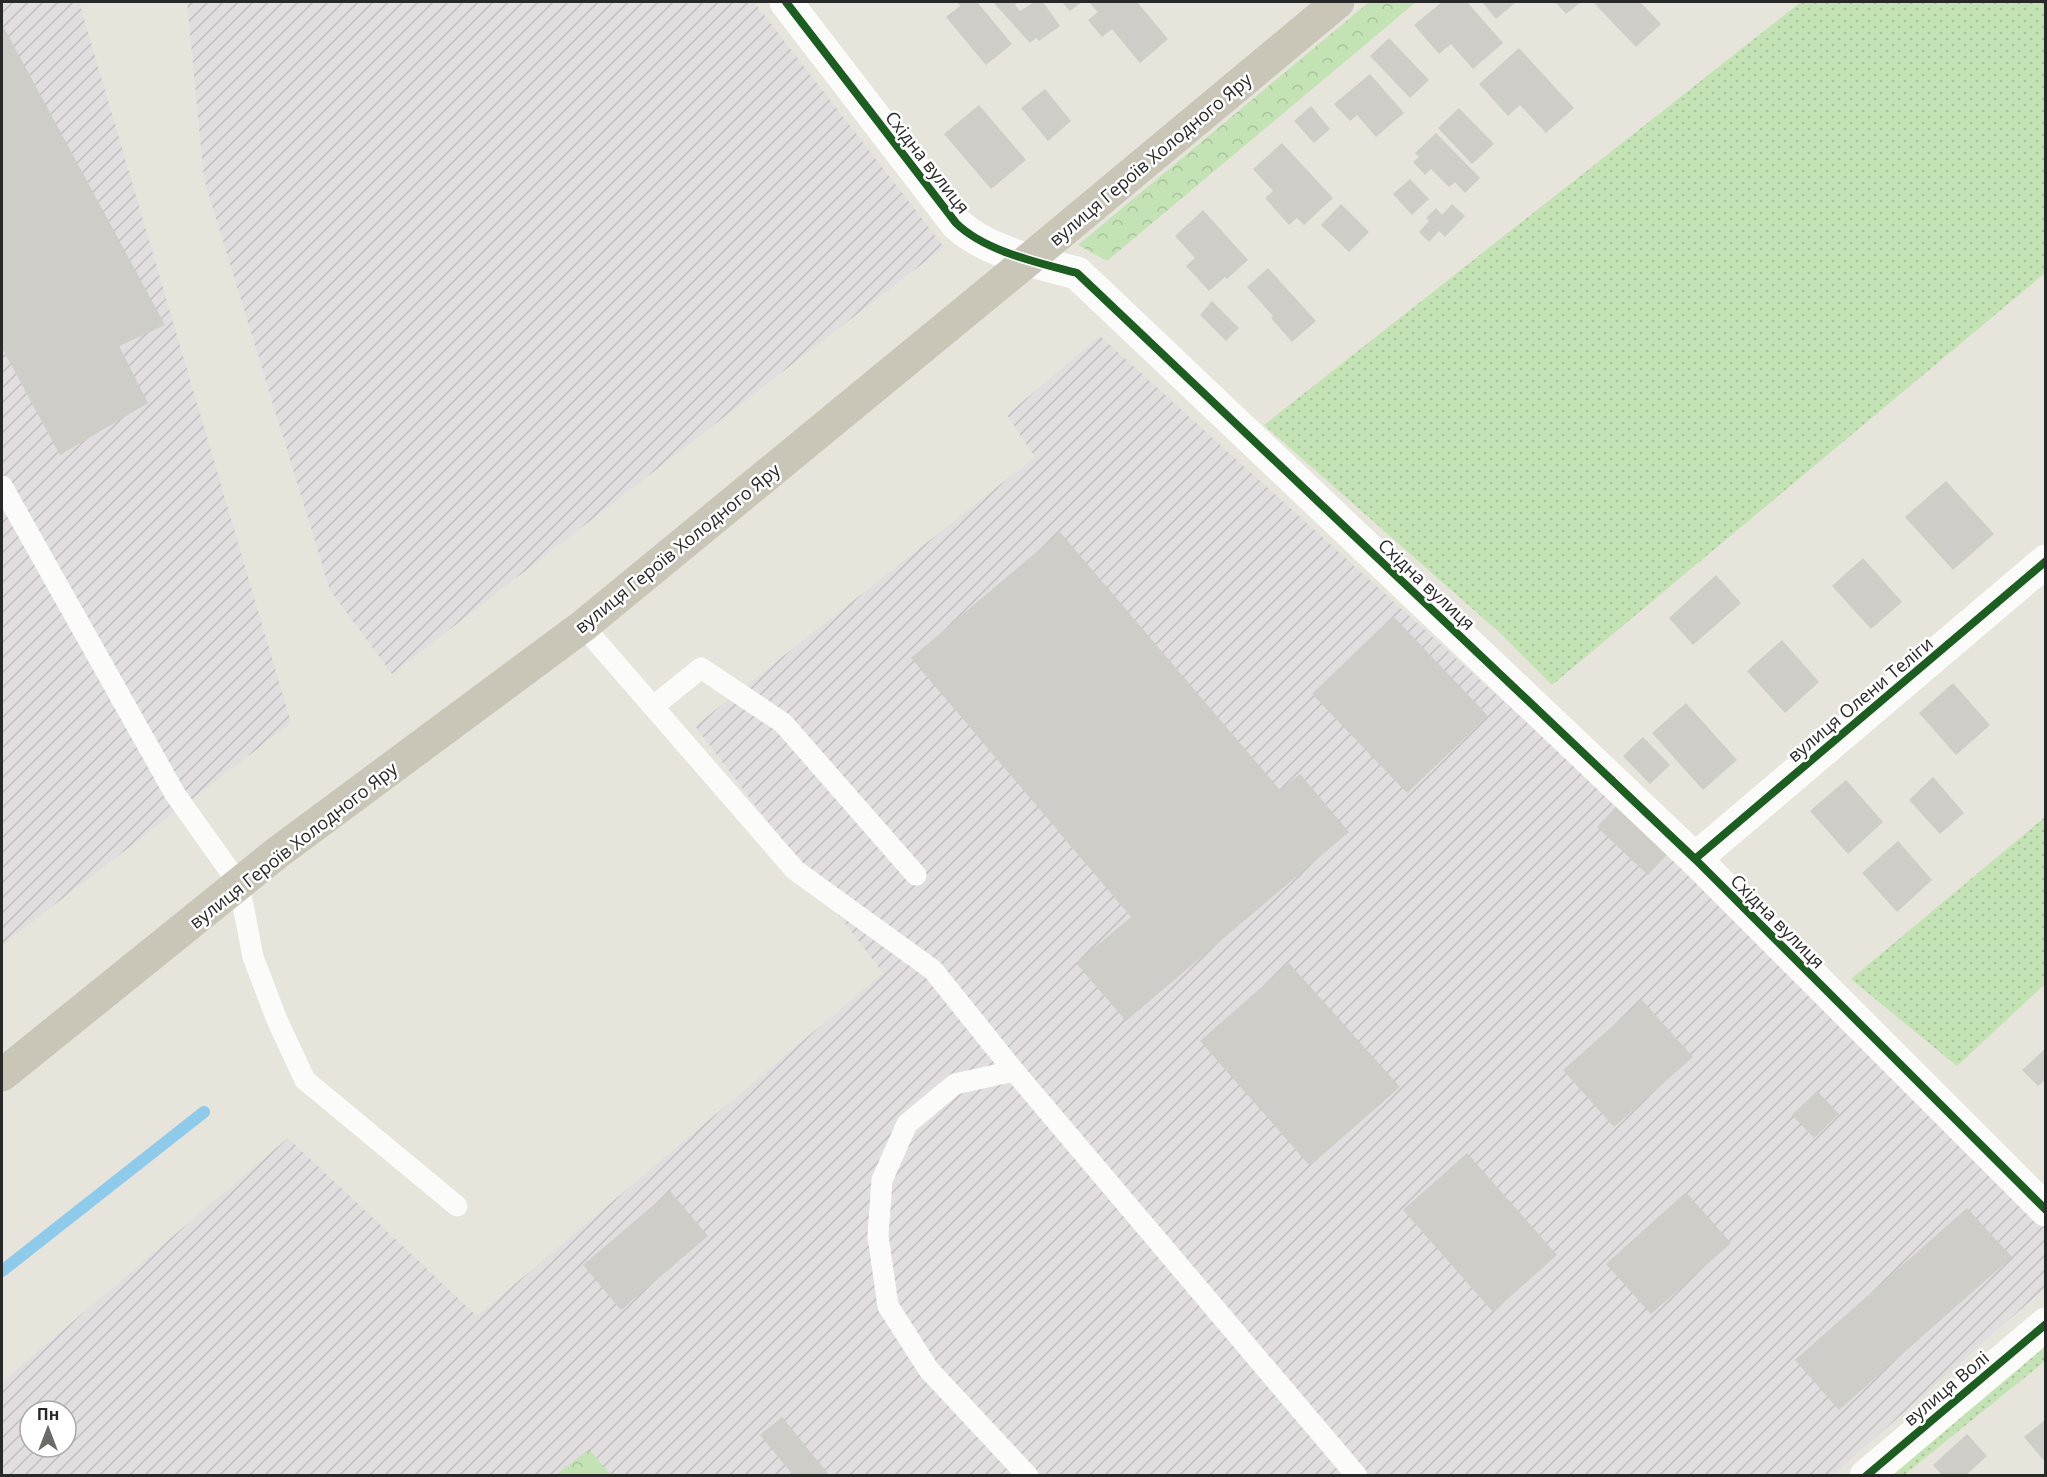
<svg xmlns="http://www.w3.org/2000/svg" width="2047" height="1477" viewBox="0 0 2047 1477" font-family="'Open Sans',sans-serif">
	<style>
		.industrial { fill: url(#industrial-furrows); fill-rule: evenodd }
		.grass { fill: url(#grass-dots) }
		.forest { fill: url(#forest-crowns) }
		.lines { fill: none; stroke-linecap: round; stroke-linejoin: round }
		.stream { stroke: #8ecaea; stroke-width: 12 }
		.building { fill: #cfcdc8 }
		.service { stroke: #fbfbfa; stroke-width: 21 }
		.minor { stroke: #fbfbfa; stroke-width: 33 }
		.primary { stroke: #c9c5b7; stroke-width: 33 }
		.cycleway-casing { stroke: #fff; stroke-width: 11 }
		.cycleway { stroke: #1b5e20; stroke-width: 8 }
		.labels { text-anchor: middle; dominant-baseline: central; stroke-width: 5; stroke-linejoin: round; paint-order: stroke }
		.street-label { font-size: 18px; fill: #282828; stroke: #fff }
	</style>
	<defs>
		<pattern id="industrial-furrows" width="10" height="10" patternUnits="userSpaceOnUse" patternTransform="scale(1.5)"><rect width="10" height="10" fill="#e2dee0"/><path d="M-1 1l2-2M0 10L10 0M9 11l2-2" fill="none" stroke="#c2bec0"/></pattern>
		<pattern id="grass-dots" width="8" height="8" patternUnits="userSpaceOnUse" patternTransform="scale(1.5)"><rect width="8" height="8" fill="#c4e3b4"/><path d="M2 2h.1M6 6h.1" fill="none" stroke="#a8c39b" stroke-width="1.8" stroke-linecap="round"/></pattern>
		<pattern id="forest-crowns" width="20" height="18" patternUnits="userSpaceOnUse" patternTransform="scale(1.5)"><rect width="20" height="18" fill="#c4e3b4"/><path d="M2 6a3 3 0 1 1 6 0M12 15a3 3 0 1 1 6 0" fill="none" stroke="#a8c39b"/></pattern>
	</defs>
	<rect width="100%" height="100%" fill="#e7e4dc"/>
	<g class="industrial">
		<polygon points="2,2 79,2 291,723 2,945"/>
		<polygon points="187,2 754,2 944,247 392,674 330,590 204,179"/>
		<path d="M1100,336L1657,840L2045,1224V1288L1833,1475L611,1476L589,1449L556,1476L2,1475V1382L288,1138L477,1316L883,973L695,726L1035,457L1007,415ZM30,1411H66V1447H30Z"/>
	</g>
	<g class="grass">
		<polygon points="1801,2 2045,2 2045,273 1552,685 1500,633 1264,425"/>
		<polygon points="2045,817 2045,984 1957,1066 1851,979"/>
		<polygon points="2045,1339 2045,1361 1904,1475 1883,1476"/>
	</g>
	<g class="forest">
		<polygon points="1369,2 1416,2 1107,261 1078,245"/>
		<polygon points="589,1449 611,1475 556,1475"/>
	</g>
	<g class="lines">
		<polyline class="stream" points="2,1271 204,1112"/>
	</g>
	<g class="building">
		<polygon points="957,2 977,2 1012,44 986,65 946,17 960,6"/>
		<polygon points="993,2 1018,2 1015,5 1020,11 1034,2 1043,2 1060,26 1039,41 1036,38 1030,43"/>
		<polygon points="1062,2 1082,2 1070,11"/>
		<polygon points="1089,2 1137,2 1168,39 1140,63 1112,29 1102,37 1088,20 1098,12"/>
		<polygon points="1442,2 1467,2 1503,43 1473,69 1451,44 1439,54 1414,25"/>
		<polygon points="1482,2 1516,2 1496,19"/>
		<polygon points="1555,2 1581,2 1566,14"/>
		<polygon points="1593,2 1640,2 1661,24 1636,47"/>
		<polygon points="2,24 165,325 119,346 148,403 60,455 2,348"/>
		<polygon points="1389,38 1429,80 1410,98 1370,56"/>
		<polygon points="1519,48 1574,108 1546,133 1520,105 1508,116 1479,84"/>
		<polygon points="1370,74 1404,113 1376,137 1357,115 1350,121 1334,104"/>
		<polygon points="1045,89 1071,121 1048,141 1021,108"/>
		<polygon points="979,105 1026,160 991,189 944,134"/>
		<polygon points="1311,106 1330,129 1314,143 1294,121"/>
		<polygon points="1459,108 1494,144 1472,164 1438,128"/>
		<polygon points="1436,133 1480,178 1465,193 1455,182 1449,187 1431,169 1425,175 1413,162 1419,157 1415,153"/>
		<polygon points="1282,143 1333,198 1304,225 1297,218 1289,225 1265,198 1273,191 1253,169"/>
		<polygon points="1410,179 1429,199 1412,215 1393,194"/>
		<polygon points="1341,204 1369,232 1349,252 1321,225"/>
		<polygon points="1452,204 1465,216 1445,237 1439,231 1429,242 1419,232 1429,221 1426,218 1436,208 1442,215"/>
		<polygon points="1203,210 1248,260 1227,279 1225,277 1209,291 1186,266 1195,258 1175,236"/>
		<polygon points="1268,268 1316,321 1292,342 1271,318 1273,316 1247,287"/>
		<polygon points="1212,301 1239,328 1226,341 1200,315"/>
		<polygon points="1946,481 1994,534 1953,570 1905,517"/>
		<polygon points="1060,532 1280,790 1300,774 1349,832 1126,1021 1076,963 1131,917 911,658"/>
		<polygon points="1863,558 1902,602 1871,629 1832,586"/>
		<polygon points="1716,575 1741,603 1693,645 1669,618"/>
		<polygon points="1393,616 1488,716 1407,793 1312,694"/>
		<polygon points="1782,640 1819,682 1785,713 1747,671"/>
		<polygon points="1953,683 1990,725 1956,755 1919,713"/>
		<polygon points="1686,703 1737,760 1703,790 1652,733"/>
		<polygon points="1643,737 1670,765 1650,784 1623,756"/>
		<polygon points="1933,777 1964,813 1940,834 1909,800"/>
		<polygon points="1846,780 1883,822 1848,854 1810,811"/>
		<polygon points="1623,799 1674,847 1648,875 1597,827"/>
		<polygon points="1898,841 1932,880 1897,912 1862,873"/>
		<polygon points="1289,963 1400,1087 1310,1166 1200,1041"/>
		<polygon points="1642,1000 1693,1057 1614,1127 1563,1070"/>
		<polygon points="2046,1048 2046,1079 2038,1086 2022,1070"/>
		<polygon points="1817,1091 1839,1114 1814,1138 1792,1115"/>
		<polygon points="1467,1153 1557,1255 1493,1312 1403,1210"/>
		<polygon points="670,1191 708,1236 621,1310 583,1265"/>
		<polygon points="1686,1192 1731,1243 1651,1314 1606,1264"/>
		<polygon points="1967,1208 2012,1257 1839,1410 1795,1360"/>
		<polygon points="782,1417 830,1476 794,1476 760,1435"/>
		<polygon points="2046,1419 2046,1463 2024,1437"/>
		<polygon points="1967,1434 1987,1456 1965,1476 1943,1476 1933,1465"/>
	</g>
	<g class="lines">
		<g class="service">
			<polyline points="2,486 175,794 239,884 253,957 277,1020 305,1080 457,1206"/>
			<polyline points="583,626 795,870 933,970 1014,1071 1357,1476"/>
			<polyline points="654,706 701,668 783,723 916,875"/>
			<polyline points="1014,1071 955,1084 907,1124 882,1180 878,1236 888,1306 929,1370 1028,1476"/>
		</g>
		<g class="minor">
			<path d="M786,2L956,223C984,251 1039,263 1077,273L1695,859L2046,1210"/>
			<polyline points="1695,859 2046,561"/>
			<polyline points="1866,1476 2046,1324"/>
		</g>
		<polyline class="primary" points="2,1075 277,853 583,626 1027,261 1338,2"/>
		<g class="cycleway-casing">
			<g id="cycleway">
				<path d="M786,2L956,223C984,251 1039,263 1077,273L1695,859L2046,1210"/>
				<polyline points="1695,859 2046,561"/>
				<polyline points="1866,1476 2046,1324"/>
			</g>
		</g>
		<use href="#cycleway" class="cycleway"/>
	</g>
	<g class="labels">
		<g class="street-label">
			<text transform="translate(1150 159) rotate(-40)">вулиця Героїв Холодного Яру</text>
			<text transform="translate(928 162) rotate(52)">Східна вулиця</text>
			<text transform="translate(677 548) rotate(-39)">вулиця Героїв Холодного Яру</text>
			<text transform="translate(1427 584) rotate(43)">Східна вулиця</text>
			<text transform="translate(1860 699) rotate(-40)">вулиця Олени Теліги</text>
			<text transform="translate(293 845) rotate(-38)">вулиця Героїв Холодного Яру</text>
			<text transform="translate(1778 921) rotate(45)">Східна вулиця</text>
			<text transform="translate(1946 1388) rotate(-40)">вулиця Волі</text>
		</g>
	</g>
	<rect width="2047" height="1477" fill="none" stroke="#282828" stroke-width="6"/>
	<g transform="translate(48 1429)"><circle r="28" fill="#ffffff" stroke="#a9a9a9" stroke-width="1.5"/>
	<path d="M0-4.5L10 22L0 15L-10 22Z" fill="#6b6a67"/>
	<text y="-9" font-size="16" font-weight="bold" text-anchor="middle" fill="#282828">Пн</text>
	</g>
</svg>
